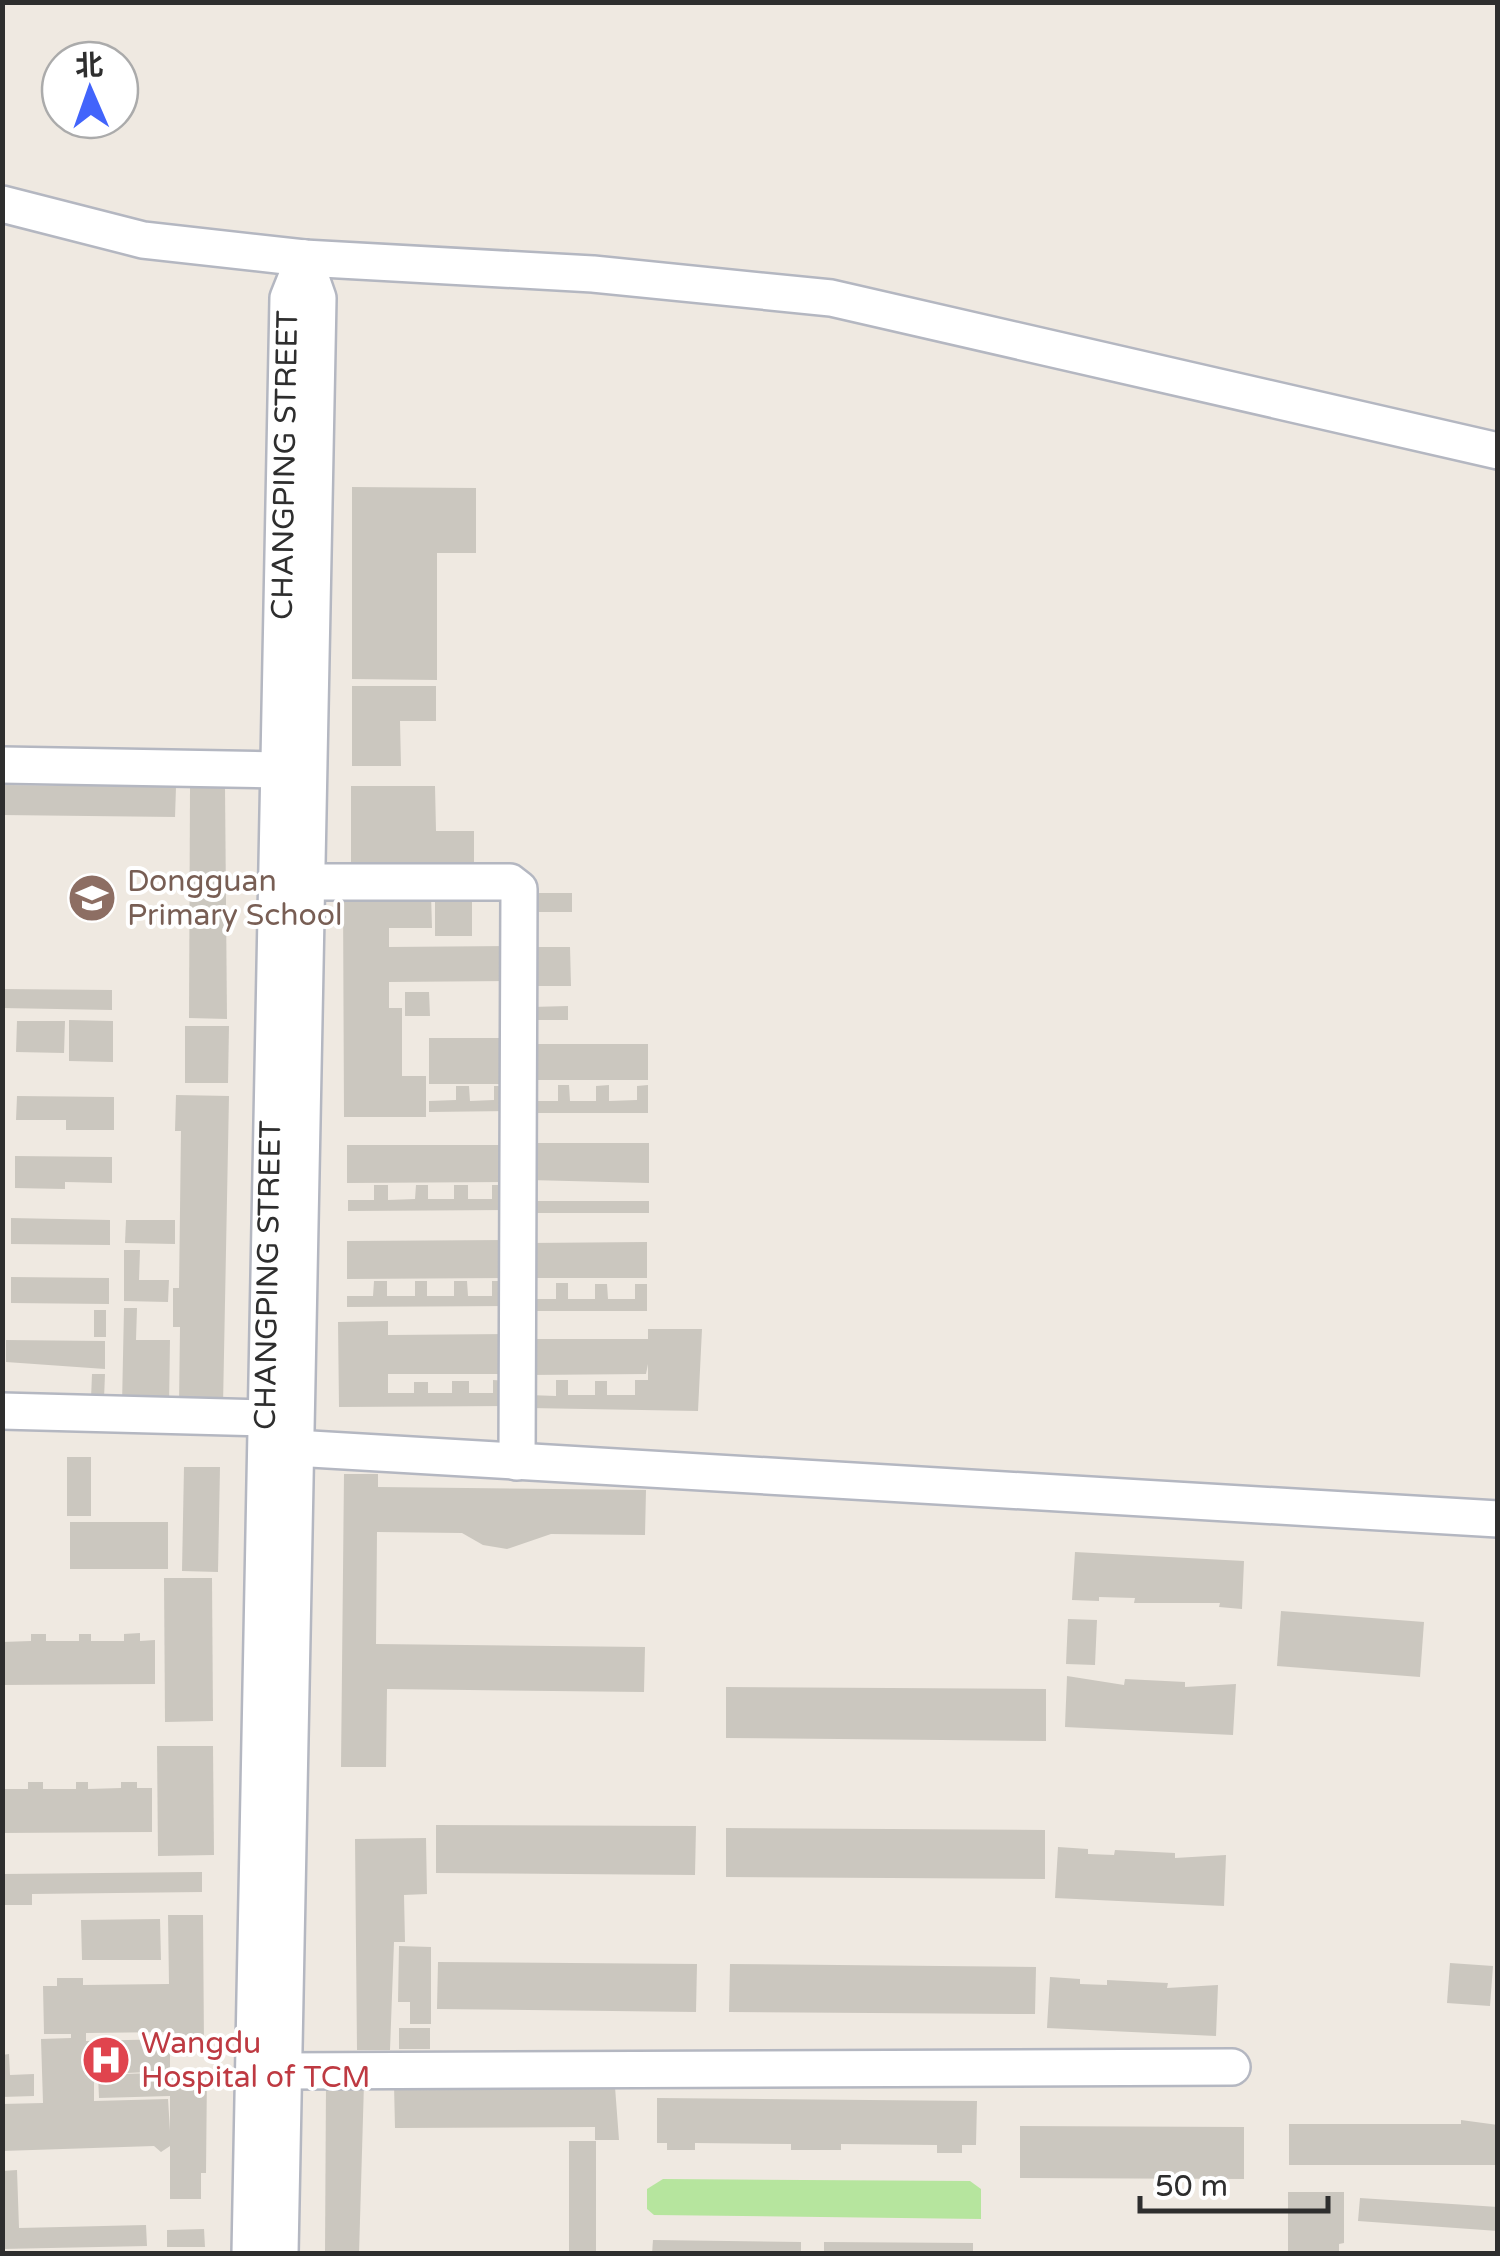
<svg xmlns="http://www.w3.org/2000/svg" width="1500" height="2256" viewBox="0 0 1500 2256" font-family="'Varela Round','Noto Sans SC',sans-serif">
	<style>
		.green { fill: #b6e59e }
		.building { fill: #cbc7bf; fill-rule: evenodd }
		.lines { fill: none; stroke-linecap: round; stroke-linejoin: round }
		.minor-casing { stroke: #b4b7c1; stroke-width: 40 }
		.minor { stroke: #fff; stroke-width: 35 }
		.labels { text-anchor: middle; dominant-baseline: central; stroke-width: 8; stroke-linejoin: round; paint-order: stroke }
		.street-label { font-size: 30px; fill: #2e2e2e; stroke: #fff }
		.education-label { font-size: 30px; fill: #785e54; stroke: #fff; text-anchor: start }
		.health-label { font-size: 30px; fill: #be3a42; stroke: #fff; text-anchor: start }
	</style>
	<rect width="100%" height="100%" fill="#efe9e1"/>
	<polygon class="green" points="663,2179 970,2181 981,2189 981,2219 654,2215 647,2209 647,2189"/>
	<g class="building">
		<polygon points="352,487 476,488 476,553 437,553 437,680 352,679"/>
		<polygon points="352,686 436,686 436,721 400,721 401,766 352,766"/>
		<polygon points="2,785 176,787 175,817 2,815"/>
		<polygon points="351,786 435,786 436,831 474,831 474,871 351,872"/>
		<polygon points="190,787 225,787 227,1019 189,1018"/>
		<rect x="530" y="893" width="42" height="19"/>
		<polygon points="343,894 431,894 432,928 389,928 389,947 509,946 509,981 389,982 389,1008 402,1008 402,1076 426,1076 426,1117 344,1117"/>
		<rect x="435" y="894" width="37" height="42"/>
		<polygon points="530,947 570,947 571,986 530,986"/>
		<polygon points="2,989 112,990 112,1010 2,1008"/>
		<polygon points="405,992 429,992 430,1016 405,1016"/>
		<polygon points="568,1006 568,1020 531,1020 531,1007"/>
		<polygon points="69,1020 113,1021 113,1062 69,1061"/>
		<polygon points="17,1021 65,1021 64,1053 16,1052"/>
		<polygon points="185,1026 229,1026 228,1083 185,1083"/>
		<rect x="429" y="1038" width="81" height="46"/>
		<rect x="530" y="1044" width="118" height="36"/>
		<polygon points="558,1085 569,1085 570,1101 596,1101 596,1086 609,1085 609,1101 637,1100 637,1086 648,1085 648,1113 530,1113 530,1101 558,1101"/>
		<polygon points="456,1086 469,1086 470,1101 494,1100 494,1086 510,1086 510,1111 429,1112 429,1101 456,1100"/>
		<polygon points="176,1095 229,1096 223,1406 179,1405 180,1327 173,1327 173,1288 179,1288 181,1131 175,1131"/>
		<polygon points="17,1096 114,1097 114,1130 66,1130 66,1120 16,1120"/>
		<polygon points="529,1143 649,1143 649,1183 529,1180"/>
		<polygon points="347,1145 508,1145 508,1182 347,1183"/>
		<polygon points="15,1156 112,1157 112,1183 65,1182 65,1189 15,1188"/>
		<polygon points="374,1185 388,1185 388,1200 415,1199 416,1185 428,1185 428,1199 454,1199 454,1185 468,1185 468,1199 492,1199 492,1185 508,1185 508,1210 348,1211 348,1200 374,1200"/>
		<rect x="529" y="1201" width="120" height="12"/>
		<polygon points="11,1218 110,1220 110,1245 11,1244"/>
		<polygon points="126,1220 175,1220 175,1244 125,1243"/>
		<polygon points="507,1240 507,1278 347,1279 347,1241"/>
		<polygon points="647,1242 647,1278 529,1278 528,1243"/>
		<polygon points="124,1250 140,1250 139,1280 169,1280 168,1302 124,1301"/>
		<polygon points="11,1277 109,1278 109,1304 11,1303"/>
		<polygon points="374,1281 387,1281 387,1296 415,1296 415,1281 427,1281 427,1296 454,1296 454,1281 467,1281 468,1296 492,1296 492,1281 508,1281 508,1306 347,1307 347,1296 373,1296"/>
		<polygon points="556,1283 568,1283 568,1299 595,1299 595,1284 607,1284 608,1299 635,1299 635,1284 647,1284 647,1311 529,1311 529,1299 556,1299"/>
		<polygon points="124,1308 137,1308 136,1340 170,1340 169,1406 122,1405"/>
		<rect x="94" y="1310" width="12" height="27"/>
		<polygon points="388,1321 388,1335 509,1334 509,1374 388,1374 388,1393 414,1393 414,1382 428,1382 428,1393 452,1393 452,1381 469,1381 469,1393 493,1393 493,1380 509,1381 509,1406 339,1407 338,1322"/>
		<polygon points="648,1329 702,1329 698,1411 529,1408 529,1395 556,1396 556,1380 568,1380 568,1395 595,1395 595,1381 607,1381 607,1395 635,1395 635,1380 648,1380 648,1364 646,1374 529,1375 528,1339 648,1339"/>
		<polygon points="6,1340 105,1341 105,1369 6,1362"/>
		<polygon points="92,1374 105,1374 104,1399 91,1399"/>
		<rect x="67" y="1457" width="24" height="59"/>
		<polygon points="184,1467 220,1467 218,1572 182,1571"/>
		<polygon points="344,1474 378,1474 378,1487 646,1490 645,1535 551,1534 507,1549 483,1545 462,1533 377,1532 376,1644 645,1647 644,1692 387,1689 386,1767 341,1767"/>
		<rect x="70" y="1522" width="98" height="47"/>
		<polygon points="1075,1552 1244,1561 1242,1609 1219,1607 1220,1603 1134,1603 1135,1598 1099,1597 1099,1601 1072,1600"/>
		<polygon points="164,1578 212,1578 213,1721 165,1722"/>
		<polygon points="1281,1611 1424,1622 1420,1677 1277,1666"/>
		<polygon points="1068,1619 1097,1620 1095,1665 1066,1664"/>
		<polygon points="140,1633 140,1641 155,1640 155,1684 2,1685 2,1642 31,1641 31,1634 46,1634 46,1641 79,1641 79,1634 91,1634 91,1641 124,1641 124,1634"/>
		<polygon points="1067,1676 1124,1685 1125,1679 1185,1682 1185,1687 1236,1684 1233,1735 1065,1727"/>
		<polygon points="726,1687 1046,1689 1046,1741 726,1738"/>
		<polygon points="157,1746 213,1746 214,1855 158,1856"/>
		<polygon points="28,1782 43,1782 43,1789 76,1789 76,1782 88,1782 88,1789 121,1788 121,1782 137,1782 137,1788 152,1788 152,1832 2,1833 2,1789 28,1789"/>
		<polygon points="436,1825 696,1826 695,1875 436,1873"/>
		<polygon points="726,1828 1045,1830 1045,1879 726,1877"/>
		<polygon points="426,1838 427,1894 404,1895 405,1942 394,1942 390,2050 357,2050 355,1839"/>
		<polygon points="1058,1847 1088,1849 1088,1854 1114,1855 1115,1850 1175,1853 1175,1858 1226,1855 1224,1906 1055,1898"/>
		<polygon points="202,1872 202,1892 32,1894 32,1905 2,1905 3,1874"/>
		<path d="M168,1915H203L204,2045L170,2046V2071L83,2075H94V2101L168,2099L170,2131V2096L99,2098L98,2075L207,2071L206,2173H201V2199H170V2146L161,2152L154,2146L2,2151V2104L43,2103L41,2039L71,2038V2034H44L43,1986H57V1978H83V1985L169,1984ZM170,2032V2039L86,2041V2033Z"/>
		<polygon points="160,1919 161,1960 82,1960 81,1920"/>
		<polygon points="399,1946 431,1947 431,2024 410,2024 410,2002 398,2002"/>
		<polygon points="438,1962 697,1964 696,2012 437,2009"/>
		<polygon points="1450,1963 1493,1966 1490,2006 1447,2003"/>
		<polygon points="730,1964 1036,1967 1035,2014 729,2012"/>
		<polygon points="1050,1977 1080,1979 1080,1984 1107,1985 1107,1980 1168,1983 1167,1988 1218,1985 1216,2036 1047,2028"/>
		<rect x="399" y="2028" width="31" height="21"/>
		<polygon points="9,2054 10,2075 34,2074 34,2096 2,2097 2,2055"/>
		<polygon points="326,2083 364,2083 359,2254 325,2254"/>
		<polygon points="394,2084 615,2087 619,2140 595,2140 595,2127 395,2128"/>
		<polygon points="657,2098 977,2101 976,2145 962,2145 962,2153 937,2153 937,2145 841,2144 841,2150 791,2150 791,2144 695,2143 695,2150 667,2150 667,2143 657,2143"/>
		<polygon points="1461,2120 1498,2125 1498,2165 1289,2165 1289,2124 1461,2124"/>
		<polygon points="1020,2126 1244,2127 1244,2179 1020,2178"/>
		<rect x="569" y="2141" width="27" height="113"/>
		<polygon points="17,2170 19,2228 146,2225 147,2246 2,2249 2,2171"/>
		<polygon points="1288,2192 1344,2192 1344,2243 1339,2244 1339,2254 1288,2253"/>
		<polygon points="1360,2198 1498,2207 1498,2231 1358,2221"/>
		<polygon points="204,2229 205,2247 167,2247 167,2230"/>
		<polygon points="653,2240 801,2242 801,2254 652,2254"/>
		<polygon points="824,2242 973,2243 973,2254 824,2254"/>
	</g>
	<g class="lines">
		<g class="minor-casing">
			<g id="minor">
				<polyline points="2,204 143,240 304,258 593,274 831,298 1498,451"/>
				<polyline points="2,765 278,770"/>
				<polyline points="306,882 510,882 519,889 517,1462"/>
				<polyline points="2,1411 265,1418"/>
				<polyline points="294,1448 1498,1519"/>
				<polyline points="282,2071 1232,2067"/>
				<polyline points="250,2254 288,298 304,258"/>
				<polyline points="280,2254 318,298 304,258"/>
			</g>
		</g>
		<use href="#minor" class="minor"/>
	</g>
	<defs>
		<g id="school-disc" transform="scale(2.5)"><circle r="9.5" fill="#8d6e63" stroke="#fff"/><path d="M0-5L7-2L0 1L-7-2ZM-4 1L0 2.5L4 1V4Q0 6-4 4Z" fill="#fff"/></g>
		<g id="hospital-disc" transform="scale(2.5)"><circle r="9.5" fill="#e0444e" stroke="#fff"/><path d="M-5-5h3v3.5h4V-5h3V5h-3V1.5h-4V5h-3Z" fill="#fff"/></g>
	</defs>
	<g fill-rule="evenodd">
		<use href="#school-disc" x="92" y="898"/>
		<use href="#hospital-disc" x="106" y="2060"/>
	</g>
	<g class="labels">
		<g class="street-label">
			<text transform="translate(285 465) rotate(-89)">CHANGPING STREET</text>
			<text transform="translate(268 1275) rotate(-89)">CHANGPING STREET</text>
		</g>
		<g class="education-label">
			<text x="127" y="881">Dongguan<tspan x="127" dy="34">Primary School</tspan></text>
		</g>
		<g class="health-label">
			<text x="141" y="2043">Wangdu<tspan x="141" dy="34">Hospital of TCM</tspan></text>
		</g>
	</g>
	<rect width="1500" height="2256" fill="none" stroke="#2e2e2e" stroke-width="10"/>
	<g transform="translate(90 90) rotate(358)"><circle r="48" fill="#ffffff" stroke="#ababab" stroke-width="2.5"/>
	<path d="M0-8L18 38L0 25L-18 38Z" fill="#4264fb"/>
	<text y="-15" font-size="28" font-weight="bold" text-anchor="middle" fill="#2e2e2e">北</text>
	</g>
	<path d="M1140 2196v15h188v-15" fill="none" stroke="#2e2e2e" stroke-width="5"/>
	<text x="1155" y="2196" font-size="30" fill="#2e2e2e" stroke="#ffffff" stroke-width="8" paint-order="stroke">50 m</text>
</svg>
